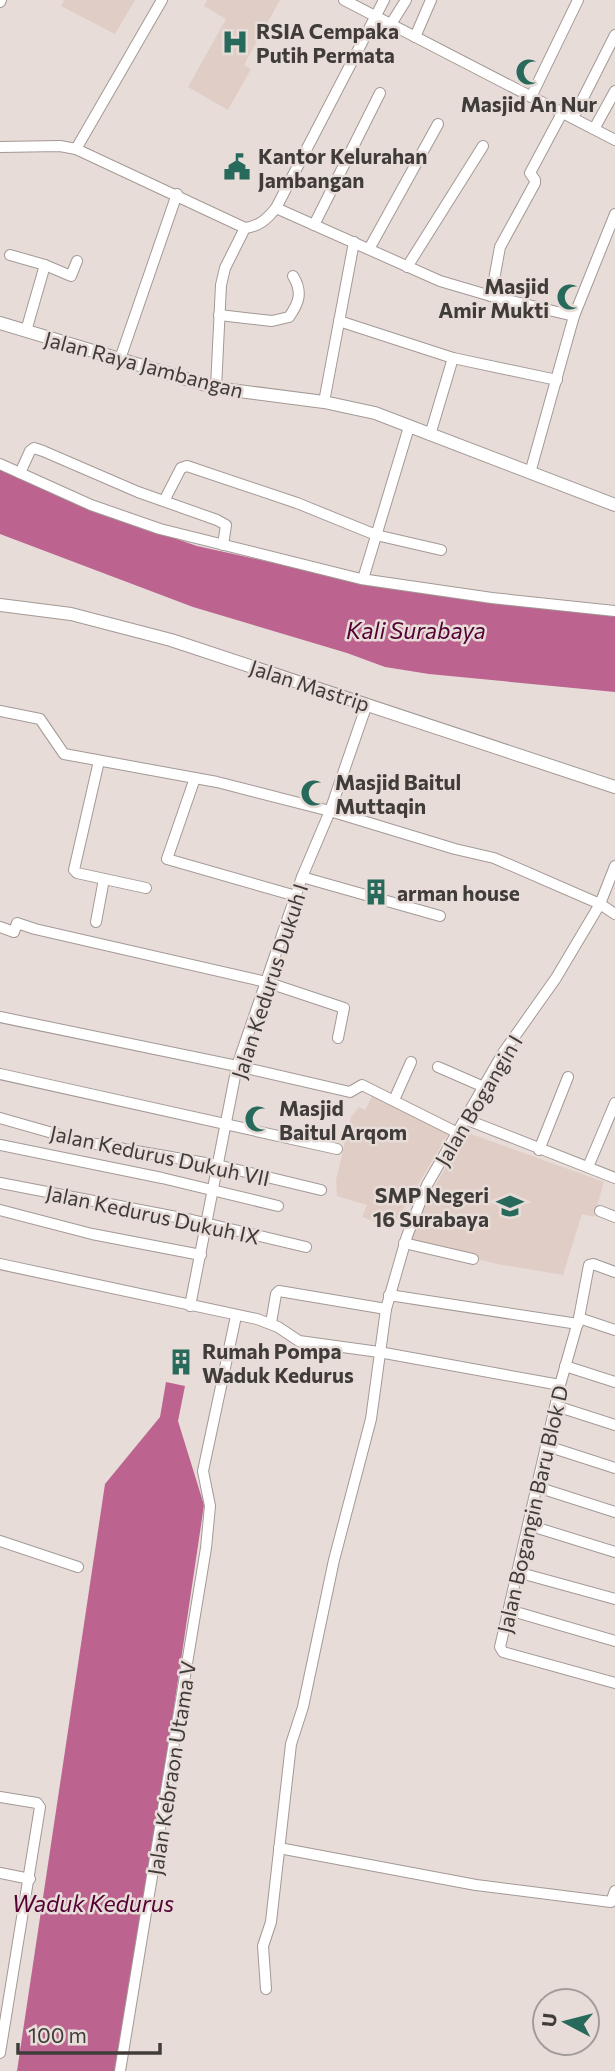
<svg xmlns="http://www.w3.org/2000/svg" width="615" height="2071" viewBox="0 0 615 2071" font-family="Commissioner,sans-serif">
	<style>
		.built { fill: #e0cec6 }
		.water { fill: #bc6390 }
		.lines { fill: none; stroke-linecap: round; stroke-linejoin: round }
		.minor-casing { stroke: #a39995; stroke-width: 12 }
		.major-casing { stroke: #a39995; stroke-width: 14 }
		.minor { stroke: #fff; stroke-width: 10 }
		.major { stroke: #fff; stroke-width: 12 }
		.labels { text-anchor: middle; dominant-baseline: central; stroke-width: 5; stroke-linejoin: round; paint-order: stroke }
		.poi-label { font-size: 21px; font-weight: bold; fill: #403c3a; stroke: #e7dcd8; text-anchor: start }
		.street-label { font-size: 21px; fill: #403c3a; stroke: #e7dcd8 }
		.water-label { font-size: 23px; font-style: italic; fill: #530034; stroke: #e7dcd8 }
	</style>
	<rect width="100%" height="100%" fill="#e7dcd8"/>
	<g class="built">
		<polygon points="64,0 135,0 115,34 61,6"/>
		<polygon points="207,0 280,0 244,65 251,69 228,110 188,87 226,19 204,6"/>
		<polygon points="374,1093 450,1131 392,1228 362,1217 367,1205 337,1196 336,1180 351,1117 359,1107 365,1110"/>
		<polygon points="466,1132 604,1182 594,1217 582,1214 563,1275 497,1264 412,1242 408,1233"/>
	</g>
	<g class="water">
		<polygon points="0,467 101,513 197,546 319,573 615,614 615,692 429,674 385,667 347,653 193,607 0,534"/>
		<polygon points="166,1382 185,1386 178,1421 204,1505 133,1983 116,2071 17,2071 105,1484 160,1417"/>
	</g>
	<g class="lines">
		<g class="minor-casing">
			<g id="minor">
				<polyline points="344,0 615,140"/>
				<polyline points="0,2 1,0"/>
				<polyline points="391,24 406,0"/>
				<polyline points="415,37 431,0"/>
				<polyline points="531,97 578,0"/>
				<polyline points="573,118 615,35"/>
				<polyline points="594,129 615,91"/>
				<polyline points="0,147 60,146 76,149 245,228"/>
				<polyline points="76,149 162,0"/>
				<polyline points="276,208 440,281 491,296 574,316"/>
				<polyline points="314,225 380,93"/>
				<path d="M245,228C260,226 267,219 276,208L384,0"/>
				<polyline points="369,249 438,124"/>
				<polyline points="10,255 45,265 71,276 77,261"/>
				<polyline points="407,267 483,146"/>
				<polyline points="491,296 500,247 535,183 535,180 530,173 562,113"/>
				<path d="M219,315L272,321L289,317C299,303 303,292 293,276"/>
				<polyline points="339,321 453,358 557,380"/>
				<polyline points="26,331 45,265"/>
				<polyline points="120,359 177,194"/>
				<polyline points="216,388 221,285 225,268 245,228"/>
				<polyline points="324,402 354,242"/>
				<polyline points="430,435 453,358"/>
				<polyline points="0,464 91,505 160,529 361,579 492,598 615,611"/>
				<polyline points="20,473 30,451 34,448 43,451 138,492 217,520 226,525 223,545"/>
				<polyline points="530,473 574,316 615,214"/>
				<polyline points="164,501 181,468 187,466 297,503 376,535 441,550"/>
				<polyline points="363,579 409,427"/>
				<polyline points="0,711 40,719 64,754 217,782 330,811 455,849 494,858 600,904 615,914"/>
				<polyline points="99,761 74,870 77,873 146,888"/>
				<polyline points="195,778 167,859 296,896"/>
				<polyline points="302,877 440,916"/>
				<polyline points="96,922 104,879"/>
				<polyline points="0,927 14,932 17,923 35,929 266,982 344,1008 338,1038"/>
				<polyline points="0,1017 237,1066 350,1092 362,1085 458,1133"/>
				<polyline points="438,1067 484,1087"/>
				<polyline points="0,1074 337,1149"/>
				<polyline points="394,1100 411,1062"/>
				<polyline points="0,1118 84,1142 217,1165 321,1190"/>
				<polyline points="465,1119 615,1178"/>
				<polyline points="0,1145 162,1178 278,1206"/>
				<polyline points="539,1150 568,1077"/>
				<polyline points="588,1167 615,1103"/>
				<polyline points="0,1183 192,1220 306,1247"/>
				<polyline points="0,1210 92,1234 201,1255"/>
				<polyline points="600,1211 615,1217"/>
				<polyline points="404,1243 473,1259"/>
				<polyline points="0,1264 257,1319 278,1327 299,1341 379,1352 560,1385"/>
				<polyline points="615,1272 593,1264 589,1265 579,1318 560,1385 500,1647 503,1652 615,1683"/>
				<polyline points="389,1295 578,1324"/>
				<polyline points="190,1306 237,1066 302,877 330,811 367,704"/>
				<polyline points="579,1318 615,1330"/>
				<polyline points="271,1323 276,1294 279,1291 386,1309"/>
				<polyline points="565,1366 615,1382"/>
				<polyline points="556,1406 615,1425"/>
				<polyline points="547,1446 615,1468"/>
				<polyline points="537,1487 615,1512"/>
				<polyline points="528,1525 615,1552"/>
				<polyline points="0,1541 78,1567"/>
				<polyline points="517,1572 615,1599"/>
				<polyline points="509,1610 615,1641"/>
				<polyline points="0,1797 37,1803 40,1807 0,2053"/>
				<polyline points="279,1848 476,1885 611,1902 615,1891"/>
				<polyline points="0,1873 30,1879"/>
				<polyline points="266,1989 263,1946 271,1922 291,1744 303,1707 334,1560 371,1419 386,1309 407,1236 427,1185 503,1053 556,978 600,904 615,866"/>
				<polyline points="120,2071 206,1548 210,1506 203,1471 236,1316"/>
			</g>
		</g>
		<g class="major-casing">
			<g id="major">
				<polyline points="0,323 216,388 324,402 375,413 615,505"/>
				<polyline points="0,605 71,614 171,640 615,787"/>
			</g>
		</g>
		<use href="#minor" class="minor"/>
		<use href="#major" class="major"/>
	</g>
	<defs>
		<g id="hospital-bare" transform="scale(2.1)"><path d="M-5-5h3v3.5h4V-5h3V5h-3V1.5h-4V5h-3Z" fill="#27695a" stroke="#e7dcd8" stroke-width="2.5" paint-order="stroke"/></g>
		<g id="mosque-bare" transform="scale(2.1)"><path d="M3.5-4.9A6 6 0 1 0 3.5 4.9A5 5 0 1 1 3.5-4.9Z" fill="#27695a" stroke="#e7dcd8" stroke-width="2.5" paint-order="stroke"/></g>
		<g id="civic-bare" transform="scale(2.1)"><path d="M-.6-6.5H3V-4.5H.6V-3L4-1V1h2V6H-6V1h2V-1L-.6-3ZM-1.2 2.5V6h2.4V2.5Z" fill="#27695a" stroke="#e7dcd8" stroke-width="2.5" paint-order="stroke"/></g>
		<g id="building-bare" transform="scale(2.1)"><path d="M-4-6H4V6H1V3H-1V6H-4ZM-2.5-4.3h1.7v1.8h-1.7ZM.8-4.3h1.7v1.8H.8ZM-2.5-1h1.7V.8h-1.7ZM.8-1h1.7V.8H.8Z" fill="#27695a" stroke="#e7dcd8" stroke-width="2.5" paint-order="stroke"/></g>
		<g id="school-bare" transform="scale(2.1)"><path d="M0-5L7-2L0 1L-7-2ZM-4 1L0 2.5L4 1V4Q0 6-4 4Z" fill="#27695a" stroke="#e7dcd8" stroke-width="2.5" paint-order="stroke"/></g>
	</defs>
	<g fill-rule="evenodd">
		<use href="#hospital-bare" x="235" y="42"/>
		<use href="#mosque-bare" x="529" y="72"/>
		<use href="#civic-bare" x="237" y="167"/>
		<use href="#mosque-bare" x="570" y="297"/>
		<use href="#mosque-bare" x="314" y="793"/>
		<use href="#building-bare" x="376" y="892"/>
		<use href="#mosque-bare" x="258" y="1119"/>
		<use href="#school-bare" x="510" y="1206"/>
		<use href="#building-bare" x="181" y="1362"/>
	</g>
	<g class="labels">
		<g class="poi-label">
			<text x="256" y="30">RSIA Cempaka<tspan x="256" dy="24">Putih Permata</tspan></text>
			<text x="529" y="103" text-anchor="middle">Masjid An Nur</text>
			<text x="258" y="155">Kantor Kelurahan<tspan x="258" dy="24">Jambangan</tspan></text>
			<text x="549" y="285" text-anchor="end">Masjid<tspan x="549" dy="24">Amir Mukti</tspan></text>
			<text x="335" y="781">Masjid Baitul<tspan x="335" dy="24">Muttaqin</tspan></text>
			<text x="397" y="892">arman house</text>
			<text x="279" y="1107">Masjid<tspan x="279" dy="24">Baitul Arqom</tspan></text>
			<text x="489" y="1194" text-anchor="end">SMP Negeri<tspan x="489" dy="24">16 Surabaya</tspan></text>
			<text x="202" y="1350">Rumah Pompa<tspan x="202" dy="24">Waduk Kedurus</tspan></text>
		</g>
		<g class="street-label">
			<text transform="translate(144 364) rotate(15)">Jalan Raya Jambangan</text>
			<text transform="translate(310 685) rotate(18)">Jalan Mastrip</text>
			<text transform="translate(269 981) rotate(-72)">Jalan Kedurus Dukuh I</text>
			<text transform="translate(478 1100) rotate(-59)">Jalan Bogangin I</text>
			<text transform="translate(160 1155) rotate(12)">Jalan Kedurus Dukuh VII</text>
			<text transform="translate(153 1214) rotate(12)">Jalan Kedurus Dukuh IX</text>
			<text transform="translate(532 1509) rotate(-77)">Jalan Bogangin Baru Blok D</text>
			<text transform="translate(171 1768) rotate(-81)">Jalan Kebraon Utama V</text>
		</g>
		<g class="water-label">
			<text x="416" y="630">Kali Surabaya</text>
			<text x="93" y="1903">Waduk Kedurus</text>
		</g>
	</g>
	<g transform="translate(566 2022) rotate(277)"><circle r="33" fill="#e7dcd8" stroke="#a49c99" stroke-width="2"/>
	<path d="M0-5L12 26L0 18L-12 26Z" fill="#27695a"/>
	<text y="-10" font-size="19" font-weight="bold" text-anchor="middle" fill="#403c3a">U</text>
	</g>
	<path d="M18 2043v10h142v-10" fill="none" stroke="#403c3a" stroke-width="3.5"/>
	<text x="28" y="2043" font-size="21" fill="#403c3a" stroke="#e7dcd8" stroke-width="5" paint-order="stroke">100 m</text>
</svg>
